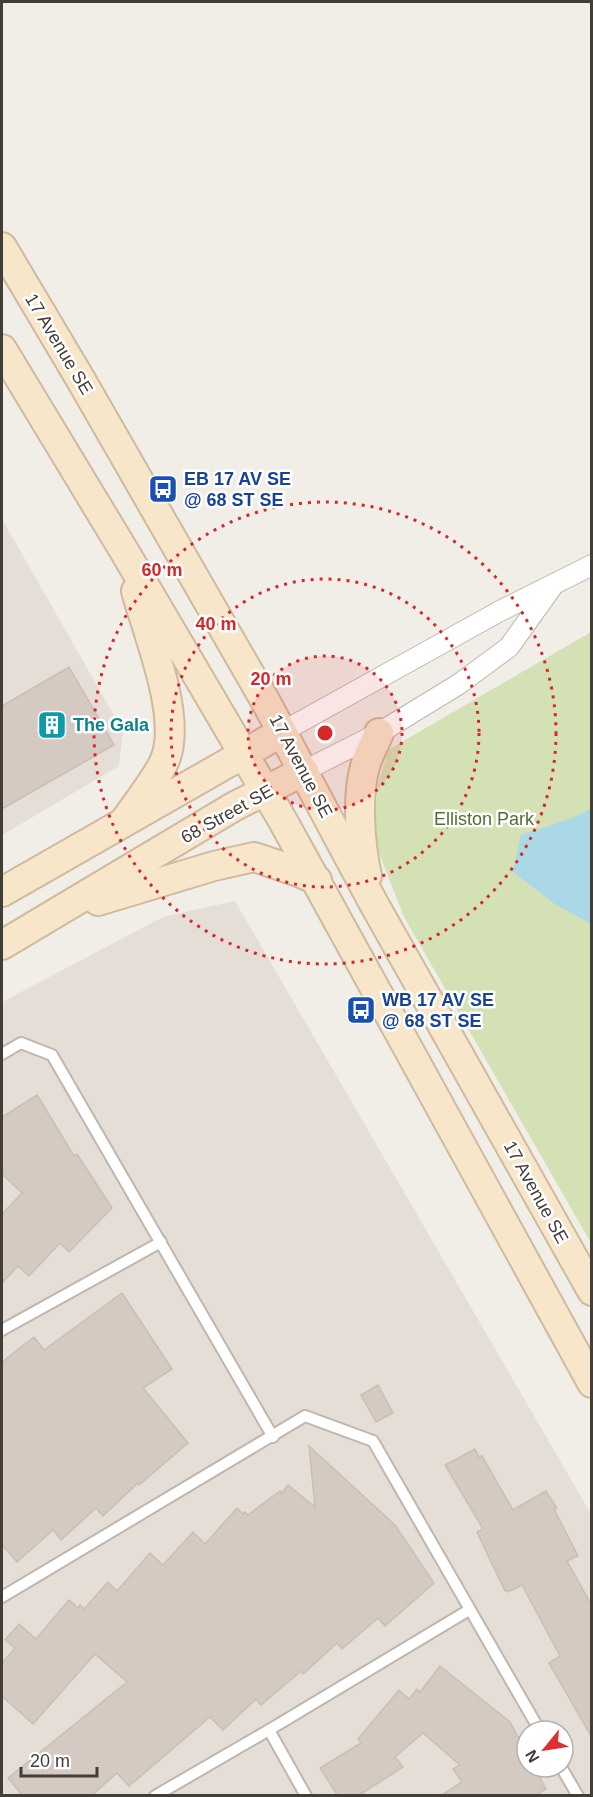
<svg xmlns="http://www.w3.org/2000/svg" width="593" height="1797" viewBox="0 0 593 1797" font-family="Arial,sans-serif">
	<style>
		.residential { fill: #e5ded6; fill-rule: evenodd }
		.green { fill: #d4e1b5 }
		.water { fill: #aad8e7 }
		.building { fill: #d4cac1; stroke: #cbbeb2; stroke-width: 1.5 }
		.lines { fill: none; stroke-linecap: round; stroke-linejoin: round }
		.service-casing { stroke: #bfb6ae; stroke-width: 14 }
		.minor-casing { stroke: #bfb6ae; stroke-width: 22 }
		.secondary-casing { stroke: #ceba9e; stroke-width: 32 }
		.service { stroke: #fff; stroke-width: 10 }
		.minor { stroke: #fff; stroke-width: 20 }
		.secondary { stroke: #f8e6cb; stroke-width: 28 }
		.ring { fill: none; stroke: #d62828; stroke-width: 3; stroke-dasharray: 3 6 }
		.labels { text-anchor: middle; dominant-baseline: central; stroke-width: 5; stroke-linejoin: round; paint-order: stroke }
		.street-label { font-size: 18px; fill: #433d37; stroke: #fff }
		.transit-label { font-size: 18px; font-weight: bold; fill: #164399; stroke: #fff; text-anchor: start }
		.culture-label { font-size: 18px; font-weight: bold; fill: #0d838f; stroke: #fff; text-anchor: start }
		.park-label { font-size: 18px; fill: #526e31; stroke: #fff }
		.centre { fill: #d62828; stroke: #fff; stroke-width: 3 }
		.ring-label { font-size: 18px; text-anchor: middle; font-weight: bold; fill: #d62828; stroke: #fff; stroke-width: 5; stroke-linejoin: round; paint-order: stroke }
	</style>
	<rect width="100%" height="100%" fill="#f1ede7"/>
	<g class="residential">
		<polygon points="2,519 123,731 119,766 2,835"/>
		<path d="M235,901L591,1514V1795H2V1002L163,917ZM527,1731H563V1767H527Z"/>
	</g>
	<polygon class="green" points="591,632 591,1243 404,917 373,838 378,785 388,750"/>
	<polygon class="water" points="591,809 591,924 555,904 513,872 521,835 572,818"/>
	<g class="building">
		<polygon points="69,667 114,745 2,809 2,706"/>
		<polygon points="37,1095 74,1156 77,1154 112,1208 69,1252 60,1243 29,1276 18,1266 2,1283 2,1214 22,1193 2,1174 2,1117"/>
		<polygon points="122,1293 172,1369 143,1388 188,1443 139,1485 138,1483 103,1516 96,1508 61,1540 53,1530 17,1562 2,1545 2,1362 34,1337 44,1350"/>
		<polygon points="378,1385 393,1413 376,1422 361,1395"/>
		<polygon points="309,1446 395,1525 434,1583 385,1626 378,1618 342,1649 337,1643 303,1674 301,1671 261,1705 256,1699 223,1730 210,1717 129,1786 117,1773 91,1796 23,1796 8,1778 127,1682 95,1654 33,1724 2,1696 2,1663 15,1648 5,1640 19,1624 36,1639 69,1600 78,1608 80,1605 84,1609 108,1582 117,1591 150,1553 163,1565 193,1532 205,1544 237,1508 243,1514 245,1512 248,1515 280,1491 282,1493 288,1485 315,1507"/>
		<polygon points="475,1449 479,1457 482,1456 513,1510 546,1491 557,1508 554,1509 578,1556 567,1561 591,1604 591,1736 549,1663 560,1656 522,1585 508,1592 507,1590 505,1591 477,1532 483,1529 445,1465"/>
		<polygon points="440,1666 510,1722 527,1754 527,1767 534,1767 546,1789 534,1796 440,1796 462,1782 453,1769 460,1765 423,1733 395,1757 403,1767 358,1796 338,1796 320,1768 361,1743 358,1739 399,1690 409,1699 417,1689 420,1692"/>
	</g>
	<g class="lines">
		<g class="service-casing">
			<g id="service">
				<polyline points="2,1054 21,1043 52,1055 273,1437"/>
				<polyline points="2,1330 161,1242"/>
				<polyline points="2,1597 305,1416 373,1441 540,1731"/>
				<polyline points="269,1730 306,1796"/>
				<polyline points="561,1767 578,1796"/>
				<polyline points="155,1796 269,1730 469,1610"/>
			</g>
		</g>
		<g class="minor-casing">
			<g id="minor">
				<polyline points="282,732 500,611 592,565"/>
				<polyline points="304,771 379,733 459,684 509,647 552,587"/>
			</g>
		</g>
		<g class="secondary-casing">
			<g id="secondary">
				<polyline points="2,247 81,380 267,704 374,904 592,1291"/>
				<polyline points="2,349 123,549 283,821 592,1383"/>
				<path d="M126,819C137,803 161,773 166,757C181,714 148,635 136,591"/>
				<path d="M367,876C360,844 356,794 366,763C369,753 375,743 379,733"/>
				<polyline points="2,892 282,732"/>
				<polyline points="98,901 214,866 254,857 296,871 317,880"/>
				<polyline points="2,945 235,806 304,771"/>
			</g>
		</g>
		<use href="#service" class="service"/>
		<use href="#minor" class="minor"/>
		<use href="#secondary" class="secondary"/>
	</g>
	<circle cx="325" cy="733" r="77" fill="#d62828" fill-opacity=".12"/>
	<g class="ring">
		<circle cx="325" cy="733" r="77"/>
		<circle cx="325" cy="733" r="154"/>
		<circle cx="325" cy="733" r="231"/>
	</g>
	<defs>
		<g id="bus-square" transform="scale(1.5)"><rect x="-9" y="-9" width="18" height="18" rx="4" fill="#1a4fb4" stroke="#fff"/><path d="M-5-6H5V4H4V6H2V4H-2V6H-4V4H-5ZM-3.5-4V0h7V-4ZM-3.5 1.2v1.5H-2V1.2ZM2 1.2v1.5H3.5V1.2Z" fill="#fff"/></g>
		<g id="building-square" transform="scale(1.5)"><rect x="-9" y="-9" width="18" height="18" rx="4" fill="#0f9aa8" stroke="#fff"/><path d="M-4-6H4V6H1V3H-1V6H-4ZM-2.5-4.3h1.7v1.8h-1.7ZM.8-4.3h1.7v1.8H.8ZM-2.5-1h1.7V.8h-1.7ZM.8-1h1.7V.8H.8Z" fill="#fff"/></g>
	</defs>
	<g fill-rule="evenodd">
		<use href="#bus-square" x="163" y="489"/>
		<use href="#building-square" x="52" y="725"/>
		<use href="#bus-square" x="361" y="1010"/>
	</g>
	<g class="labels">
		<g class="street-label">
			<text transform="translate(59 344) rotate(59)">17 Avenue SE</text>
			<text transform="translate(301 766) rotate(62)">17 Avenue SE</text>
			<text transform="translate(227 814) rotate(-29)">68 Street SE</text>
			<text transform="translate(536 1192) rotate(61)">17 Avenue SE</text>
		</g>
		<g class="transit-label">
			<text x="184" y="479">EB 17 AV SE<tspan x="184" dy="21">@ 68 ST SE</tspan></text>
			<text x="382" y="1000">WB 17 AV SE<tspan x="382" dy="21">@ 68 ST SE</tspan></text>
		</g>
		<g class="culture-label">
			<text x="73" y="725">The Gala</text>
		</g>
		<g class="park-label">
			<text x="484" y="819">Elliston Park</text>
		</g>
	</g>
	<circle cx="325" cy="733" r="9" class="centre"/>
	<g class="ring-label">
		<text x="162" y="576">60 m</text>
		<text x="216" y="630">40 m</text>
		<text x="271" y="685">20 m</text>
	</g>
	<rect width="593" height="1797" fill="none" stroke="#433d37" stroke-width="6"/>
	<g transform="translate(545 1749) rotate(240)"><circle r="28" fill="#ffffff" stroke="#b4b1af" stroke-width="1.5"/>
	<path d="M0-4.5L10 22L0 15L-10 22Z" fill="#df3031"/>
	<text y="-9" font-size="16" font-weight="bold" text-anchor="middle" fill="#433d37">N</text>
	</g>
	<path d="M21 1767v9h76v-9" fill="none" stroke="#433d37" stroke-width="3"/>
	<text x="30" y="1767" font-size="18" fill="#433d37" stroke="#ffffff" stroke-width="4.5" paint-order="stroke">20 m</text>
</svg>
